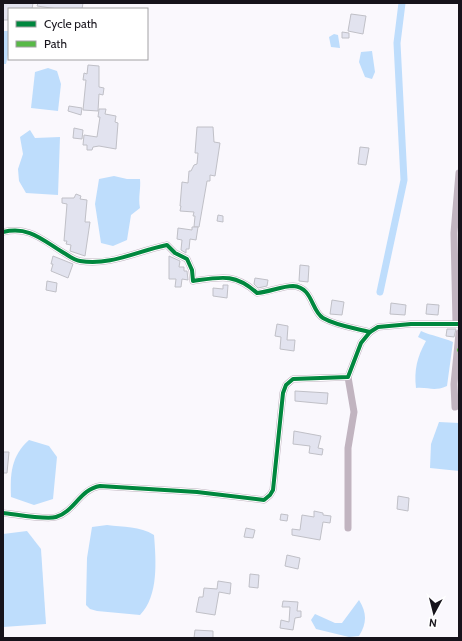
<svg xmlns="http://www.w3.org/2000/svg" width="462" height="641" viewBox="0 0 462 641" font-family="Cabin,sans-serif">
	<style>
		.water { fill: #beddfc }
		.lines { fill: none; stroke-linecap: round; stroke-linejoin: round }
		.canal { stroke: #beddfc; stroke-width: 7 }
		.building { fill: #e2e3ef; stroke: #c0c0c7 }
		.minor { stroke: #c1b4c0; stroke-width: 7 }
		.quiet { stroke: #58b947; stroke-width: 3; stroke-dasharray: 6 3; stroke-linecap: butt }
		.cycleway-casing { stroke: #fff; stroke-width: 6 }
		.cycleway { stroke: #00873e; stroke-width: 4 }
	</style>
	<rect width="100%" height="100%" fill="#faf8fd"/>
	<g class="water">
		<polygon points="3,31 9,31 9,50 6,64 3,64"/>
		<polygon points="334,34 338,35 340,48 331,47 329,37"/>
		<polygon points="372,51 375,72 372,79 365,77 359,62 361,52"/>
		<polygon points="48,68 57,71 61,84 58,111 31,108 35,72"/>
		<polygon points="30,130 35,138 60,137 58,195 26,193 19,181 18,169 23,154 20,137"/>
		<path d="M114,176L127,179H140C141,189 138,197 140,208L131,215L127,240L113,246L101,243L95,204L99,179Z"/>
		<path d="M421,331C432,336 442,337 453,342L447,386C433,392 430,387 416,388C414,370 417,357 426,341L418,337Z"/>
		<polygon points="439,422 459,423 459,471 430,468 431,444"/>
		<path d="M29,440L49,446L57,457L53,499L34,505L11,497C10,474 11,456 29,440Z"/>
		<path d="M107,525C123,527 140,526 154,535C156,560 159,596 140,615L97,611L90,609L86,605L87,558L92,527Z"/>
		<polygon points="27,531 41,549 46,624 3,627 3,534"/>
		<path d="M359,600C367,613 367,623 359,636L349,637L316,629L311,620L315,614L335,623H342Z"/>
	</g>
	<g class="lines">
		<polyline class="canal" points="380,292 404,180 397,43 402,3"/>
	</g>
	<g class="building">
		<polygon points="3,3 33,3 32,9 9,9 8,20 3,20"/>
		<polygon points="38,3 83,3 82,9 58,9 37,6"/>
		<polygon points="351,14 366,16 363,34 348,31"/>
		<polygon points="342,32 349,33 349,38 342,38"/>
		<polygon points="88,65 99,66 99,87 104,88 103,95 99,94 98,111 83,110 86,80 83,80 84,73 87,74"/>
		<polygon points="69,106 82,108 81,115 68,111"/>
		<polygon points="99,109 106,109 105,114 116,116 115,122 118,123 116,149 99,146 93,147 92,150 87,150 87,145 83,145 84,135 97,137 100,117 98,117"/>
		<polygon points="197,127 213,127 214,142 220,143 215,176 210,175 210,181 207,181 199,227 194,227 195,216 193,216 194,212 180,211 181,206 180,206 182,182 188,183 189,171 191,171 194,165 197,164 198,153 195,153"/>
		<polygon points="74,128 83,130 82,139 73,138"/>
		<polygon points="360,147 369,148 366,165 358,164"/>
		<polygon points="76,194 81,196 80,199 87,200 85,222 90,222 85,256 70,251 71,245 66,244 67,241 64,241 67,204 62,203 62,198 74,198"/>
		<polygon points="218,215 223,216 223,222 217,221"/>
		<polygon points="192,227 198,227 196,240 190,239 189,249 186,249 186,253 181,250 182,240 177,239 178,228 192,230"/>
		<polygon points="53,256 73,264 68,278 51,271 53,264 51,264"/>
		<polygon points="169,256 180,261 179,267 184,267 184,271 187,271 188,280 182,279 181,287 175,287 176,279 169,279"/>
		<polygon points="300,265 309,266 308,282 299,281"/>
		<polygon points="255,278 268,280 267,286 258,288 254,284"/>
		<polygon points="47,281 57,283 56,292 46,290"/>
		<polygon points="223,285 228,285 227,298 213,296 213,288 223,289"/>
		<polygon points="332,300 344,302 342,315 330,314"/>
		<polygon points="391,303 406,305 405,315 390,314"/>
		<polygon points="427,304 439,305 438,315 426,314"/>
		<polygon points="277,324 288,326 287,340 295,340 294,351 280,349 281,337 275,336"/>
		<polygon points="447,329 456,329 454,337 446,336"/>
		<polygon points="295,391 328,393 327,404 295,401"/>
		<polygon points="294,431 321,436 318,448 323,449 322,455 309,453 310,446 293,444"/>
		<polygon points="3,452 9,452 7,473 3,473"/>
		<polygon points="398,496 409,498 408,511 397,509"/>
		<polygon points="314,511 323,513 323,515 331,516 330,523 323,522 320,540 292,535 292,529 300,530 302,515 314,517"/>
		<polygon points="281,514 288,515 287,521 280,520"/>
		<polygon points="246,528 255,530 253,538 244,537"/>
		<polygon points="287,555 300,558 298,569 285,566"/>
		<polygon points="250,574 259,575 258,588 249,587"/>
		<polygon points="218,581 231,583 230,594 219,592 215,615 196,612 199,597 203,597 204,588 217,589"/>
		<polygon points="283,601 298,602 297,611 301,611 301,617 295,618 293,630 280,628 281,620 289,622 290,607 282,607"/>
		<polygon points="195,630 213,631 213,638 194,638"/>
	</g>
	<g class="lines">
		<g class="minor">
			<path d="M3,232C30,226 42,240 64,253C69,256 74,260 80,261C111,266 137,251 167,245L175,253L187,259L192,270L193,281C221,277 235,273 257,293C269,292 282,286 293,286C313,287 311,311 323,318C337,326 355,328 370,332"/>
			<polyline points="456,323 454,233 459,173"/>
			<polyline points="455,407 454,384 459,333"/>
			<path d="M3,513C14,514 46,520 56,517C74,512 80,489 100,486L197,492L264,500L270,495L273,490L283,393L286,385L293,379L348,377L361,343L370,332L378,327L411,324H459"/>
			<polyline points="348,528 348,448 354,412 348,377"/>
		</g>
		<polyline class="quiet" points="457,350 459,350"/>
		<g class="cycleway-casing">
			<g id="cycleway">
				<path d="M3,232C30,226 42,240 64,253C69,256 74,260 80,261C111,266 137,251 167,245L175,253L187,259L192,270L193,281C221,277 235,273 257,293C269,292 282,286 293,286C313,287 311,311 323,318C337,326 355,328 370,332"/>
				<path d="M3,513C14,514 46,520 56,517C74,512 80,489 100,486L197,492L264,500L270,495L273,490L283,393L286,385L293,379L348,377L361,343L370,332L378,327L411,324H459"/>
			</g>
		</g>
		<use href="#cycleway" class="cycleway"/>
	</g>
	<rect width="462" height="641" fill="none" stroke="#16131b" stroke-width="8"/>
	<rect x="8" y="8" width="140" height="52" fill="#ffffff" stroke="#a2a1a4"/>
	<rect x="16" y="21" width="20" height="6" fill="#00873e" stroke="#a2a1a4"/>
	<text x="44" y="28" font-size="12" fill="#16131b">Cycle path</text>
	<rect x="16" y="41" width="20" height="6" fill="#58b947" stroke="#a2a1a4"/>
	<text x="44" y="48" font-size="12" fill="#16131b">Path</text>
	<g transform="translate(434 613) rotate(187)" stroke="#ffffff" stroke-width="3" paint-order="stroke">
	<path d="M0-3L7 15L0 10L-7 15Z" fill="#16131b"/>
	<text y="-6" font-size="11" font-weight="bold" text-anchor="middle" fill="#16131b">N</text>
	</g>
</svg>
